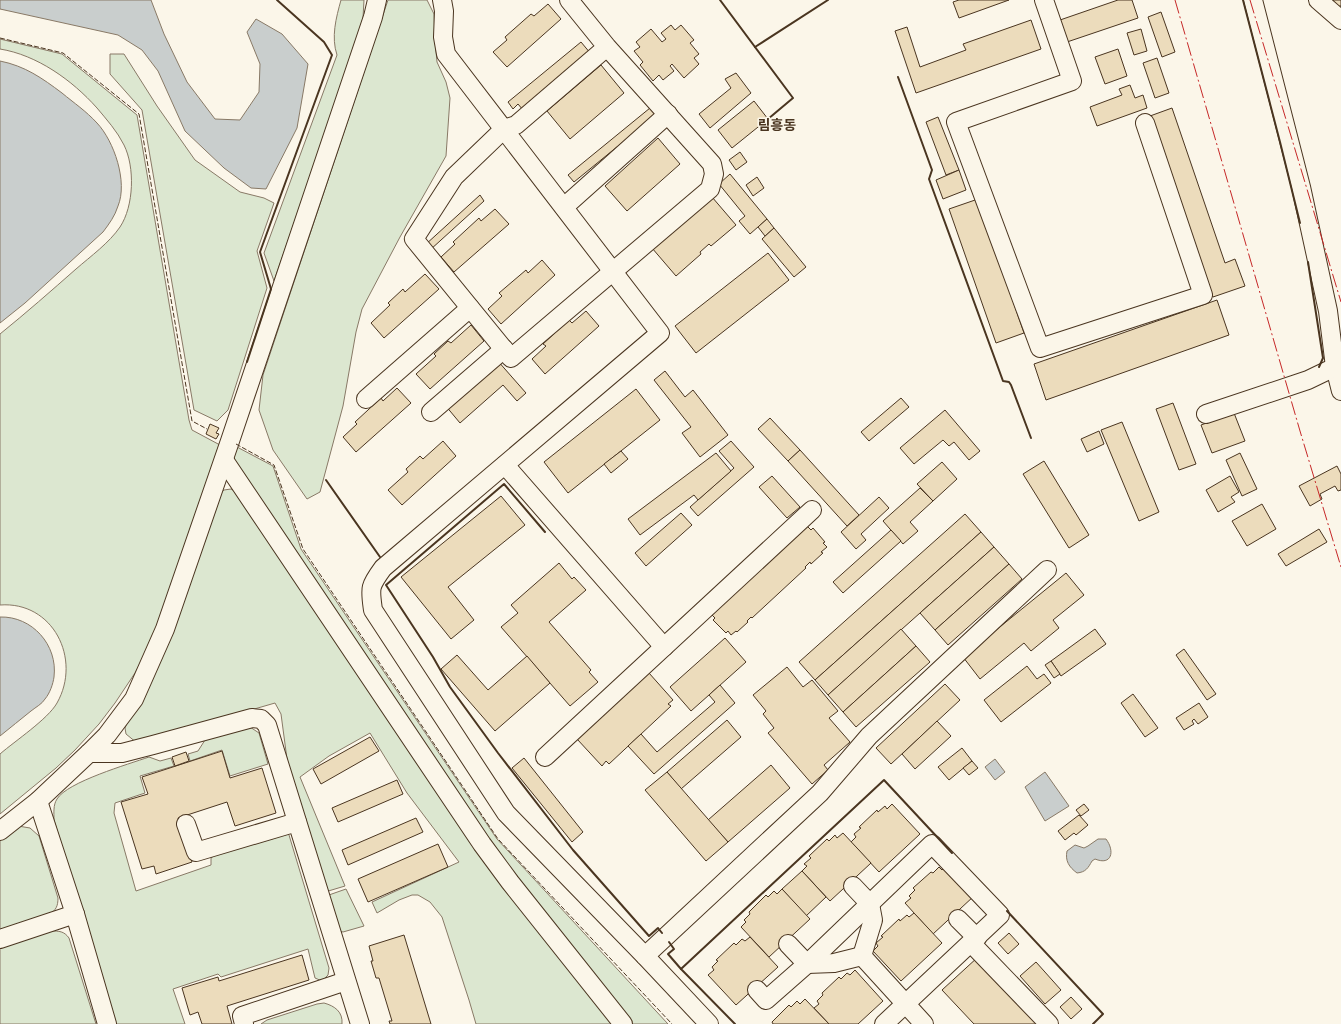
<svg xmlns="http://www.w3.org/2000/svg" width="1341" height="1024" viewBox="0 0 1341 1024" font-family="'IBM Plex Sans','Noto Sans KR',sans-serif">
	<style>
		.green { fill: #dce7d0; stroke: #887966 }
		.water { fill: #c9cecd; stroke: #887966 }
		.building { fill: #ecdcbc; stroke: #4a3520 }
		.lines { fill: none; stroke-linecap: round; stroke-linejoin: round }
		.minor-casing { stroke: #4a3520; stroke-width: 20 }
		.minor { stroke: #fbf6e9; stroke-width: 18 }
		.fence { stroke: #4a3520; stroke-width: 1; stroke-dasharray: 5 2; stroke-linecap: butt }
		.wall { stroke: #4a3520; stroke-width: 2 }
		.power { stroke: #c62828; stroke-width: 1; stroke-dasharray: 14 3 2 3; stroke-linecap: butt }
		.labels { text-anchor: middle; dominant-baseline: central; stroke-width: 3; stroke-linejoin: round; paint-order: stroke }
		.quarter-label { font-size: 14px; font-weight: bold; fill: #4a3520; stroke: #fbf6e9 }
	</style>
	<rect width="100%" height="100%" fill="#fbf6e9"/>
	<g class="green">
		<path d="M341,0H364L363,18L349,65L274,281L264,253L337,55C331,37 336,18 341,0Z"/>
		<polygon points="388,0 427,0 434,14 435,40 437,62 446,82 450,98 446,156 400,237 362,309 356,332 343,406 320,492 307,499 273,450 259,410 263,375"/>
		<path d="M0,39L62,54L137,115L189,420L192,430L220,445L152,641L135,673L115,703L99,724L75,750L56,768L0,814V754C15,741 48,719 57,703C82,659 53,601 0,605V334C26,313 51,291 76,269C91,256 109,243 120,227C134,206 135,167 124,145C117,131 107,120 97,108C72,80 37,55 0,49Z"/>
		<polygon points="110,54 124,54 157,106 195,160 240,192 264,198 274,203 257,251 267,288 228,410 217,421 194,410 142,110 110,74"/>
		<polygon points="237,447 273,466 301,549 497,839 668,1024 629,1024 512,880 231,464"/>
		<polygon points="231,489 238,493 615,1024 476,1024 469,1000 442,917 430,902 418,895 412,895 399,900 377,913 372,902 459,862 407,793 370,733 329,756 300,777 345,886 325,892 289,774 281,714 275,703 137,743 126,734 125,728 218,496 224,490"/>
		<polygon points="250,727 259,733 268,764 230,776 222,750 190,761 188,754 198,751 205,740"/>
		<path d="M149,757L160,761L171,758L174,766L140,776L145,793L115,803L114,813L136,891L211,865V858L216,854L275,838L285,830L289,835L329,968L328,975L322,981L315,978L308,949L221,977L218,974L173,989L185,1024H115L54,820C54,813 53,805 57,799C67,782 129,764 149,757Z"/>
		<path d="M18,826L30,828L39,836L58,898C58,906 56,910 50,914L0,930V839Z"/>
		<polygon points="346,889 364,926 343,932 339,931 326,896"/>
		<path d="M51,931C59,931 64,931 69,938L96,1024H0V947Z"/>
		<path d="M324,1003C335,1006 343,1012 342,1024H261L267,1020L317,1004Z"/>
	</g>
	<g class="water">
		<polygon points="0,0 151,0 164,34 187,82 215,119 240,120 259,92 260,64 247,32 256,19 282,34 308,64 297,128 266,189 251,188 224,168 185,131 158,71 142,50 118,35 0,9"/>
		<path d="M0,61C25,66 42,78 62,93C74,103 86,111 97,123C114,141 128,182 118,206C115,216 109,224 103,232L25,303L0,323Z"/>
		<path d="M0,617C32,616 58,645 54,677C53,684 50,693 45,699C42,704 36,707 31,711C21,719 10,728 0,736Z"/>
		<polygon points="995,759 1005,772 995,780 985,767"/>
		<polygon points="1045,772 1069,806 1045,821 1025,787"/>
		<path d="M1098,839H1106C1115,851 1112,866 1095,859L1092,861C1088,868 1086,872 1077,873C1069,867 1065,861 1067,851L1075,845L1084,848L1088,846Z"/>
	</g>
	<g class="building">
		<polygon points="959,0 1009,0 959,18 953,2"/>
		<polygon points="1118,0 1132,0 1138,18 1067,42 1060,20"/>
		<polygon points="1333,0 1341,0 1341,6 1335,7"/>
		<polygon points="548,4 561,19 507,67 493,52 507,40 505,37 531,14 534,16"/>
		<polygon points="1161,12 1175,52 1162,57 1148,17"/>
		<polygon points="1031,20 1041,49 916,93 895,31 907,27 920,67 966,50 963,44"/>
		<polygon points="671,25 675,30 681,25 694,40 690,43 699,54 694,58 699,64 684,78 672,64 670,66 674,71 663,80 659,75 653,81 640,65 643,62 634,51 640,47 636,42 651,29 662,42 666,39 661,33"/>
		<polygon points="1141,29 1147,51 1134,55 1127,33"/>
		<polygon points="581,42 591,54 523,110 518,104 513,109 508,102"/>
		<polygon points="1118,49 1127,76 1105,84 1095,57"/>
		<polygon points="1157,58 1169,93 1155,98 1143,63"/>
		<polygon points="601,65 624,93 570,139 547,111"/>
		<polygon points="736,73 751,93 710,128 699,114 731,88 725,79"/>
		<polygon points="1130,85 1135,98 1143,95 1147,108 1097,126 1090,107 1122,95 1119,89"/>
		<polygon points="754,101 768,119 732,148 718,130"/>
		<polygon points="650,108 656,115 574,182 568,175"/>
		<polygon points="1172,108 1225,263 1235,259 1245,286 1213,297 1150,116"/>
		<polygon points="938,117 959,170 946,175 926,122"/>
		<polygon points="658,138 680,164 627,211 605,186"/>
		<polygon points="740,152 747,162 736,170 729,160"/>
		<polygon points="959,170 966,190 943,199 936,180"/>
		<polygon points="730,174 767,219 750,234 739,221 745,216 719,184"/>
		<polygon points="757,177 764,188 753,196 746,185"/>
		<polygon points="480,195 484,201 430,250 425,245"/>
		<polygon points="712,197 736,225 711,246 709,244 700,252 701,254 676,276 652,248"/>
		<polygon points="978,199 1024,333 996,343 949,209"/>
		<polygon points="495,209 509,224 454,272 441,257 455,244 453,242 479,218 481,221"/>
		<polygon points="767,219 774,228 765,236 758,227"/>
		<polygon points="774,228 806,267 794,277 762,239"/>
		<polygon points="768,253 789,280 696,353 675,326"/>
		<polygon points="542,260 555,275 501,324 488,309 502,296 499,293 526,270 528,273"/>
		<polygon points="425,274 439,289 384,338 371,323 390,305 388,303 403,289 405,292"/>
		<polygon points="1217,300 1229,335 1046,400 1034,364"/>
		<polygon points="586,311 599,326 545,374 532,359 546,346 543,344 569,320 572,323"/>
		<polygon points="471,325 484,341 430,389 416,374 436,356 434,354 448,341 451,343"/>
		<polygon points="497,360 526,393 517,401 503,385 460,423 445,405"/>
		<polygon points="665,371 685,397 693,390 728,435 700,457 682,433 691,427 654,380"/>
		<polygon points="397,388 411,403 356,452 343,437 357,424 355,422 381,398 383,401"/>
		<polygon points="636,389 660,420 568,493 544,462"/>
		<polygon points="901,398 909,407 869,441 861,432"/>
		<polygon points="1173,403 1196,464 1179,470 1156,409"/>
		<polygon points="945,410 980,451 969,460 954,442 949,446 943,440 914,464 900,448"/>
		<polygon points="1234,413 1245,441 1212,453 1201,425"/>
		<polygon points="770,418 800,450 788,461 758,429"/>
		<polygon points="1122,422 1159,512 1139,521 1101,430"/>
		<polygon points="210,424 219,428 216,433 219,434 216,439 206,434"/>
		<polygon points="1099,431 1104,444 1087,452 1081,439"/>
		<polygon points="443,441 456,456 402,505 388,490 408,472 406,469 420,456 423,459"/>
		<polygon points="731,441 754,467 698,516 690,507 734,468 719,451"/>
		<polygon points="800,450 859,515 847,526 788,461"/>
		<polygon points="621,451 628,459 611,473 604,464"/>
		<polygon points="716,453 731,471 698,500 694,495 640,535 628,519"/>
		<polygon points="1240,453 1257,489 1242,496 1226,460"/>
		<polygon points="1044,461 1089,535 1069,548 1023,474"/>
		<polygon points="942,462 957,479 933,501 917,484"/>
		<polygon points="1337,466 1341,474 1341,490 1338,491 1335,486 1320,494 1322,499 1310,506 1299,486"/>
		<polygon points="772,476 800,507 787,518 759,487"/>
		<polygon points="1230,476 1239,492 1231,497 1235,502 1218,512 1206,490"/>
		<polygon points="920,488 933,501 910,522 918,531 903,544 883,521"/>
		<polygon points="501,496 525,525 448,587 474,620 451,639 401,577"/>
		<polygon points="879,497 889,508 861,534 866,540 856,549 841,532"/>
		<polygon points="1262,504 1276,529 1247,546 1232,521"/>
		<polygon points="681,513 692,525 646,566 635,553"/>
		<polygon points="965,514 981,532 815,680 799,662"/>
		<polygon points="807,526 811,530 813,528 825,542 823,543 827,547 821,552 823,553 811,564 810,562 805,567 806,568 752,618 751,617 747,621 748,622 737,632 736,631 731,635 728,631 726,633 713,620 715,618 711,614"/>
		<polygon points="1319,529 1327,542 1286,566 1278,554"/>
		<polygon points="891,530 901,541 843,593 833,582"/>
		<polygon points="981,532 994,547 828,695 815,680"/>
		<polygon points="994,547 1009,564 935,630 920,613"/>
		<polygon points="559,563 572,579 574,577 586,590 549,622 591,670 589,672 598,682 570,706 501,627 518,613 511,605"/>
		<polygon points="1009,564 1022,579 948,645 935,630"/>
		<polygon points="1066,573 1084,595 1053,620 1059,628 1031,651 1024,643 980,679 963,657"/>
		<polygon points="901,629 916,646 843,712 828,695"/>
		<polygon points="1095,629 1106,644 1061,676 1051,661"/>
		<polygon points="725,638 746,662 691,711 670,687"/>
		<polygon points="916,646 930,662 856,727 843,712"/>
		<polygon points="1184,649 1216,694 1207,700 1176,655"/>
		<polygon points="457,655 488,690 527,656 550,683 495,731 441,669"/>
		<polygon points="1051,661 1060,674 1054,678 1045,665"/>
		<polygon points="1027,666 1037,679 1044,674 1051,683 1001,722 984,700"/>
		<polygon points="787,667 803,687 812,680 838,711 829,718 850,742 824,765 828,770 812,784 768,733 774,728 763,714 766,711 753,695"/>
		<polygon points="649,673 673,700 668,704 671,706 609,764 606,761 602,766 577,739"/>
		<polygon points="945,684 960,700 891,764 876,748"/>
		<polygon points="720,685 735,703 654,774 628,746 641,734 657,752 715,702 709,695"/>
		<polygon points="1133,694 1158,728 1145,737 1121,703"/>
		<polygon points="1199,703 1208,717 1198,724 1194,719 1192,721 1194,724 1184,730 1176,718"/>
		<polygon points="727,720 741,737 681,789 667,772"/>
		<polygon points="937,721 951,736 915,769 902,754"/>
		<polygon points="370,737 379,751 321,784 313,769"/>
		<polygon points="962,748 972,761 949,780 938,767"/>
		<polygon points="222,751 230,778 262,768 276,813 235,826 227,802 178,818 192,862 156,874 154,866 142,869 121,802 148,794 142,777"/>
		<polygon points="186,752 189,761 175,766 172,757"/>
		<polygon points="524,758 583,832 572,842 512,768"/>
		<polygon points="972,761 978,768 969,775 963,768"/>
		<polygon points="771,765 790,788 728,842 708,820"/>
		<polygon points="667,772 728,842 706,861 645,790"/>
		<polygon points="397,780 403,794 338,822 332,808"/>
		<polygon points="892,804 920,834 879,872 851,842 856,837 854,834 861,828 859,827 877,810 878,812 885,806 887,809"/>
		<polygon points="1084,804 1089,810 1081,816 1076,810"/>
		<polygon points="1079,815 1088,825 1076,835 1074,833 1065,840 1058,831"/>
		<polygon points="416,818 423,832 348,865 342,850"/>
		<polygon points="843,833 871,863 830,901 802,871 807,866 804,864 811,858 809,856 827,839 829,841 835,835 837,838"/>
		<polygon points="438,844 448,867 368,902 358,879"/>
		<polygon points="946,865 974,896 933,934 905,903 911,898 909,896 915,890 913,888 931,872 933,873 939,867 942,870"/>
		<polygon points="802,871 826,897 806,916 782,889"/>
		<polygon points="782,889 810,919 769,957 741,927 746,922 744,920 750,914 749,912 766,895 768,897 774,891 777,894"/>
		<polygon points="914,913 942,943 901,981 873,951 878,946 876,943 883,937 881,936 899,919 900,921 907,915 909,917"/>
		<polygon points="1009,933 1019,944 1008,954 998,943"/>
		<polygon points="404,935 431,1024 390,1024 389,1021 392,1021 379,978 376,978 371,961 373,961 369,946"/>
		<polygon points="750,937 778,967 736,1005 708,975 714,970 712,967 718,961 716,960 734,943 736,945 742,939 745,941"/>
		<polygon points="302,955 309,980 227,1006 232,1024 202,1024 198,1012 190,1015 182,988 218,977 219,981"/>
		<polygon points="978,957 1039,1024 974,1024 942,990"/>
		<polygon points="1036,962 1061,990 1045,1004 1020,976"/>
		<polygon points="855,970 883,1001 858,1024 829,1024 814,1008 819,1004 817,1001 823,995 822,993 839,977 841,979 847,973 850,975"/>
		<polygon points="1071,997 1082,1009 1071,1019 1060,1007"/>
		<polygon points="805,999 829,1024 773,1024 772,1022 789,1005 791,1007 797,1001 800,1004"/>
	</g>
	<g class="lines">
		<g class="minor-casing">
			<g id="minor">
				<path d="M442,0L444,11L443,37L446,54L660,333L383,568C369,587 370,588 373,610L506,813L645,956L709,1024"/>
				<polyline points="569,0 607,47 712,164 714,174 710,189 511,358 414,239 454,177 504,129 516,125 607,47"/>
				<polyline points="1044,0 1072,81 956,122 1040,348 1203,295 1145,123"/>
				<polyline points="1253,0 1301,187 1328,311 1335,367 1341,391"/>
				<polyline points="1318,0 1341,20"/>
				<polyline points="564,207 668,114"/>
				<polyline points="366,399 470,308"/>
				<polyline points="431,412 504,349"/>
				<polyline points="1206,414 1308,380 1335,367"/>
				<polyline points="224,460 482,844 510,882 623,1024"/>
				<polyline points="505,465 664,647"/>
				<polyline points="89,753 122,753 153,745 252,718 261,719 267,725 360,1024"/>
				<polyline points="545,757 812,510"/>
				<polyline points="38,801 75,914 107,1024"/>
				<polyline points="186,824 196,852 297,822"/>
				<polyline points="0,831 38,801 89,753 107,735 134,699 165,629 230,441 373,17 377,0"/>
				<polyline points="853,886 870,904 873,920 862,956"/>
				<polyline points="958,919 977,938"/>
				<polyline points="0,939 75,914"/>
				<polyline points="971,943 1049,1024"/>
				<polyline points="788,944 807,964 834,963 862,956"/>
				<polyline points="645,956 820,793 869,736 1047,570"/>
				<polyline points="862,956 924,1024"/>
				<polyline points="757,990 766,1000 807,964 932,844 1000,915 884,1024"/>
				<polyline points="244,1024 242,1016 346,981"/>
			</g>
		</g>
		<use href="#minor" class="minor"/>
		<g class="fence">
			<polyline points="0,38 63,53 139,114 192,421 207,429"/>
			<polyline points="236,444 274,465 303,549 498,839 672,1024"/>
		</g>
		<g class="wall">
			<polyline points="720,0 793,98 768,119"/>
			<polyline points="1243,0 1280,142 1300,223"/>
			<polyline points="755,47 828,0"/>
			<polyline points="898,77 932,170 929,179 1003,381 1009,382 1011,385 1031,438"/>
			<polyline points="1308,262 1323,358 1319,367"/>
			<polyline points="247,362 271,289 260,252 332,55 324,42 277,0"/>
			<polyline points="326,480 380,557"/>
			<polyline points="545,532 504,484 386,585 433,657 450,687 498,753 573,850 649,936 658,928 662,933"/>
			<polyline points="1007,911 1103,1014 1093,1024"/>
			<polyline points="669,942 674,949 668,954 681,969"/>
			<polyline points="735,1024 681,969 884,780 952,853"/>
		</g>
		<g class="power">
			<polyline points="1175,0 1300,431 1341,567"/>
			<polyline points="1250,0 1341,302"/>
		</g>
	</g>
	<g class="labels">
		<g class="quarter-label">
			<text x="777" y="125">림흥동</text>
		</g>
	</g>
</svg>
